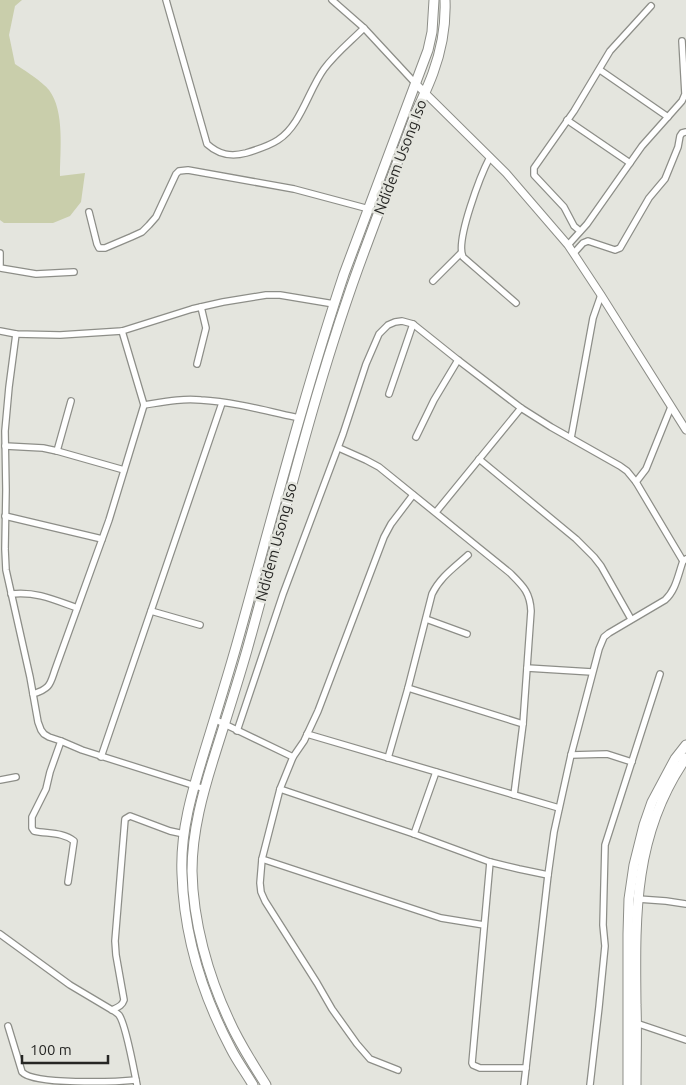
<svg xmlns="http://www.w3.org/2000/svg" width="686" height="1085" viewBox="0 0 686 1085" font-family="Ubuntu,sans-serif">
	<style>
		.green { fill: #c9ceab }
		.lines { fill: none; stroke-linecap: round; stroke-linejoin: round }
		.minor-casing { stroke: #8d8e88; stroke-width: 8 }
		.tertiary-casing { stroke: #8d8e88; stroke-width: 9 }
		.trunk-casing { stroke: #8d8e88; stroke-width: 11 }
		.minor { stroke: #fff; stroke-width: 5.5 }
		.tertiary { stroke: #fff; stroke-width: 7 }
		.trunk { stroke: #fff; stroke-width: 9 }
		.labels { text-anchor: middle; dominant-baseline: central; stroke-width: 5; stroke-linejoin: round; paint-order: stroke }
		.street-label { font-size: 15px; fill: #262624; stroke: #e4e5de }
	</style>
	<rect width="100%" height="100%" fill="#e4e5de"/>
	<path class="green" d="M0,0H22L15,6L9,35L15,64C24,70 43,82 49,90C65,111 60,151 60,176L85,173L81,202L70,216L53,223H4L0,220Z"/>
	<g class="lines">
		<g class="minor-casing">
			<g id="minor">
				<path d="M166,0L207,144C219,155 231,157 246,153C256,150 269,146 278,140C301,125 308,91 324,69C335,54 350,42 364,28"/>
				<polyline points="332,0 364,28 415,83"/>
				<polyline points="600,70 668,117"/>
				<polyline points="567,120 630,163"/>
				<path d="M490,157C481,174 455,241 463,257L516,303"/>
				<polyline points="89,212 97,244 99,248 105,248 131,237 142,232 149,225 156,217 176,174 179,171 188,170 294,189 369,209"/>
				<polyline points="580,231 574,226 564,207 534,175 534,168 574,111 610,51 651,6"/>
				<polyline points="568,245 587,224 642,146 682,101 685,94 682,41"/>
				<polyline points="0,253 0,265"/>
				<polyline points="574,253 583,243 588,241 615,250 620,248 649,198 665,179 678,147 680,136 682,133 686,132"/>
				<polyline points="0,268 36,274 74,272"/>
				<polyline points="433,281 461,253"/>
				<polyline points="0,331 16,334 60,335 122,331 192,309 223,302 266,295 280,295 334,304"/>
				<polyline points="16,334 9,387 5,431 6,490 5,549 6,570 30,677 38,722 41,730 44,734 49,737 61,741 82,750 205,789"/>
				<polyline points="197,364 206,328 201,307"/>
				<polyline points="389,394 413,324"/>
				<path d="M144,405C163,402 182,398 201,400C234,402 267,411 299,418"/>
				<polyline points="416,437 434,400 458,360"/>
				<polyline points="571,438 593,318 601,295"/>
				<polyline points="5,446 43,448 57,451 124,470"/>
				<path d="M339,448L366,460L379,467L510,573C523,586 530,592 531,611L523,724L514,795"/>
				<polyline points="57,451 71,401"/>
				<polyline points="479,459 576,539 594,557 601,566 631,619"/>
				<polyline points="636,482 646,469 671,407"/>
				<polyline points="436,512 521,408"/>
				<polyline points="5,516 102,539"/>
				<path d="M11,594C36,591 55,600 77,608"/>
				<polyline points="151,611 200,625"/>
				<polyline points="426,619 467,634"/>
				<polyline points="527,668 592,672"/>
				<polyline points="408,688 523,724"/>
				<path d="M33,694C52,688 50,683 56,667L109,520L144,405L122,331"/>
				<polyline points="214,719 293,757"/>
				<polyline points="237,731 283,594 343,434 366,364 379,334 388,325 395,322 402,321 413,324 458,360 521,408 551,427 620,466 627,471 636,482 683,561"/>
				<polyline points="307,734 559,808"/>
				<path d="M61,741L50,772L46,789L32,817V828L34,831C47,834 63,832 74,841L68,882"/>
				<polyline points="571,755 607,754 632,762"/>
				<polyline points="101,757 222,403"/>
				<path d="M388,758L408,688L432,594C440,577 455,567 468,555"/>
				<polyline points="0,780 16,777"/>
				<polyline points="280,789 414,834 490,862 519,869 548,875"/>
				<polyline points="414,834 436,772"/>
				<polyline points="262,859 441,918 484,925"/>
				<polyline points="490,862 472,1063 473,1065 480,1068 526,1068"/>
				<polyline points="638,899 666,901 686,904"/>
				<path d="M0,934L70,985L112,1010C113,1010 118,1014 119,1015C126,1024 134,1071 137,1085"/>
				<path d="M112,1010C118,1007 122,1006 124,1000L116,955L115,941L125,819L130,816L170,831L184,834"/>
				<polyline points="636,1023 686,1040"/>
				<path d="M8,1026L22,1072C34,1085 115,1082 136,1080"/>
				<polyline points="398,1070 370,1059 357,1044 332,1009 317,983 265,901 261,892 260,883 262,859 280,789 293,757 304,741 318,711 384,537 391,524 413,495"/>
				<path d="M524,1085L548,875L554,832L571,755L599,649L604,637L609,633L665,600C676,590 678,575 683,561L686,559"/>
				<polyline points="590,1085 599,1007 605,946 603,925 605,845 660,674"/>
			</g>
		</g>
		<g class="tertiary-casing">
			<polyline id="tertiary" points="415,83 506,173 568,245 601,295 686,430"/>
		</g>
		<g class="trunk-casing">
			<g id="trunk">
				<path d="M253,1085C246,1073 237,1061 231,1049C202,994 184,936 182,874C180,832 192,792 204,753C215,717 226,682 236,647C271,522 303,397 344,274L428,50L432,32L434,0"/>
				<path d="M266,1085C253,1064 239,1043 229,1020C208,975 193,922 192,871C192,831 203,792 215,754C226,719 237,685 247,650C285,514 317,376 367,244C383,201 399,158 415,115C421,101 428,87 433,73C441,51 446,24 445,0"/>
				<polyline points="628,1085 628,934 629,899 634,865 644,825 652,802 675,759 686,745"/>
				<path d="M636,1085C636,1058 637,1031 636,1005C635,916 633,834 686,758"/>
			</g>
		</g>
		<use href="#minor" class="minor"/>
		<use href="#tertiary" class="tertiary"/>
		<use href="#trunk" class="trunk"/>
	</g>
	<g class="labels">
		<g class="street-label">
			<text transform="translate(400 157) rotate(-69)">Ndidem Usong Iso</text>
			<text transform="translate(276 542) rotate(-75)">Ndidem Usong Iso</text>
		</g>
	</g>
	<path d="M22 1055v8h86v-8" fill="none" stroke="#262624" stroke-width="2.5"/>
	<text x="30" y="1055" font-size="15" fill="#262624" stroke="#e4e5de" stroke-width="4" paint-order="stroke">100 m</text>
</svg>
